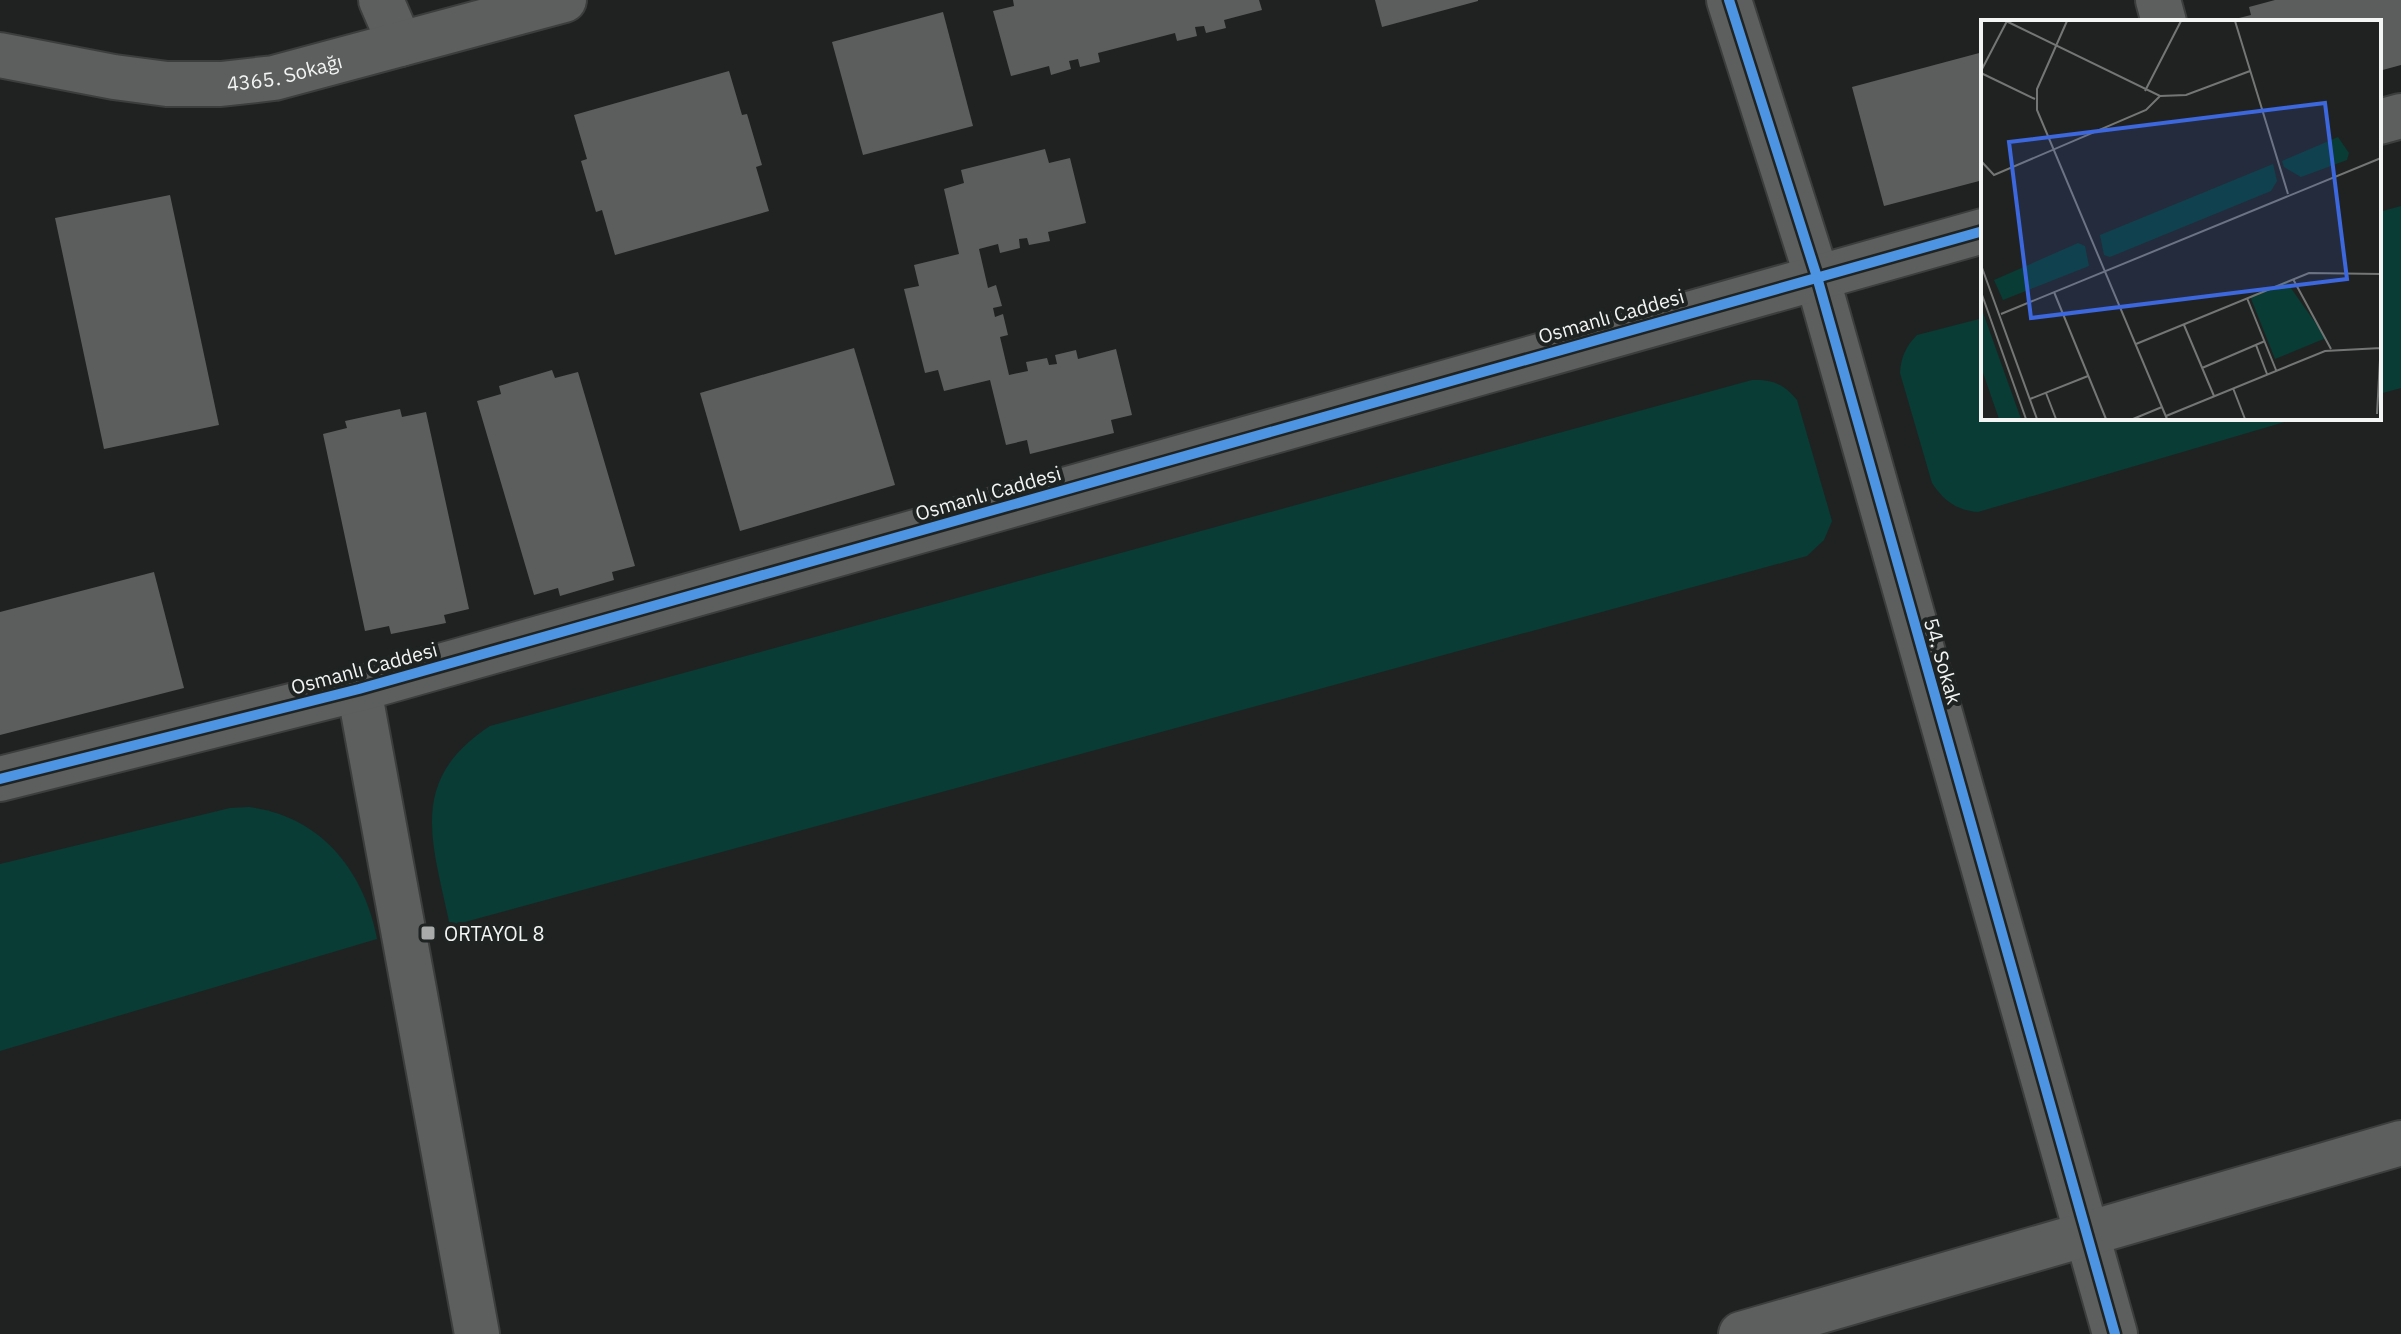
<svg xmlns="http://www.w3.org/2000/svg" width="2401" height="1334" viewBox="0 0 2401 1334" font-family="'IBM Plex Sans',sans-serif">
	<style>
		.green { fill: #083c35 }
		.building { fill: #5c5e5e }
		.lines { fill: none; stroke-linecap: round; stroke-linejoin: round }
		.minor-casing { stroke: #3c3d3d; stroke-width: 48 }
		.minor { stroke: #5d5e5e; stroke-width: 44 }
		.cycleway-casing { stroke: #1f2322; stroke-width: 15 }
		.cycleway { stroke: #4d94e3; stroke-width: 10 }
		.poi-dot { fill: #a8abaa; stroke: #1f2322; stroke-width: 3 }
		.labels { text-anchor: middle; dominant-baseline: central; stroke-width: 8; stroke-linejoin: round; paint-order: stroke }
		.street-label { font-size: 20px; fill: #f2f5f4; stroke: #1f2322 }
		.poi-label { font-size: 20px; fill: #f2f5f4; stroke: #1f2322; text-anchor: start }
		.inset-road { fill: none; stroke: #747675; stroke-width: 2 }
		.view { fill: #3d67dc; fill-opacity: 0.15; stroke: #3d67dc; stroke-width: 4 }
		.inset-edge { fill: none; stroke: #f2f5f4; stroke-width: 4 }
	</style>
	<rect width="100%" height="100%" fill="#202221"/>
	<g class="green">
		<polygon points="2401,206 2401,388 2379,394 2379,212"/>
		<path d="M1983,318V418H2298L1978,512C1956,510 1944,501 1932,483L1900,373C1901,357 1906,346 1917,335Z"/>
		<path d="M1752,380C1772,379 1784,384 1797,400L1832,521L1824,540L1807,556L450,926C433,843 406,781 490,726Z"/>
		<path d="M249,807C321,816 364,871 377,939L0,1051V864L230,808Z"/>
	</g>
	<g class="building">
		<polygon points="1013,0 1259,0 1262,10 1224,20 1226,28 1206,33 1204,26 1195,27 1197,36 1177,41 1175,33 1098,53 1100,62 1080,67 1078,59 1069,61 1071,69 1051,75 1049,66 1011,76 993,11 1014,6"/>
		<polygon points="1375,0 1478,0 1478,1 1382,27"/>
		<polygon points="2275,0 2401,0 2401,65 2379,71 2379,22 2236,22 2235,19 2251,15 2249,7"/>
		<polygon points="943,12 973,126 863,155 832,42"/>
		<polygon points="1983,52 1983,180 1884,206 1852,87"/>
		<polygon points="729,71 742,115 747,114 762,165 756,167 769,211 615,255 602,210 596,212 581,161 587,159 574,115"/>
		<polygon points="1045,149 1049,163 1070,158 1086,223 1048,232 1050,241 1029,245 1027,238 1019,239 1020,248 1000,253 998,244 979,249 988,288 996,285 1002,306 993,308 995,317 1003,314 1008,335 1000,337 1009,375 1028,371 1026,362 1047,358 1049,365 1057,364 1055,355 1076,350 1078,359 1116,349 1132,415 1111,420 1114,433 1030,454 1027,440 1006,445 990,380 944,391 938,370 925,373 904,289 919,286 914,265 959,254 944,189 964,183 961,170"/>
		<polygon points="170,195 219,425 104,449 55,218"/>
		<polygon points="854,348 895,485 740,531 700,393"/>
		<polygon points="552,370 555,378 578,372 635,566 612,572 614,580 560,596 558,588 534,595 477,401 501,394 499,386"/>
		<polygon points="400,409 402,417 426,412 469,609 444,615 446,623 391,634 389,626 365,631 323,434 347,428 345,421"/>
		<polygon points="154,572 184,688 0,735 0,612"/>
	</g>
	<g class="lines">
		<g class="minor-casing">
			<g id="minor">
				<polyline points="381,0 400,44"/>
				<polyline points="1729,0 1817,277 2115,1334"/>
				<polyline points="2158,0 2164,22"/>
				<path id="s1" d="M0,55L114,77L167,84H221L274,78L564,0"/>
				<polyline points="2379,122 2401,116"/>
				<polyline points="359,689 477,1334"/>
				<polyline points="0,779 359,689 1983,231"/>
				<polyline points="1741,1334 2401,1143"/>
			</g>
		</g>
		<use href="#minor" class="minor"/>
		<g class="cycleway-casing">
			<g id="cycleway">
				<polyline points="1729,0 1817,277 2115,1334"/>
				<polyline points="0,779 359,689 1983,231"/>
			</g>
		</g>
		<use href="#cycleway" class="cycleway"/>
	</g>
	<rect class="poi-dot" x="420" y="925" width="16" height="16" rx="4"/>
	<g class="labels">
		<g class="street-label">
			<text stroke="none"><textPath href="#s1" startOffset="288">4365. Sokağı</textPath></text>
			<text transform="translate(1611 316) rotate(-16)">Osmanlı Caddesi</text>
			<text transform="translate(988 493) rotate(-16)">Osmanlı Caddesi</text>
			<text transform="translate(1943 661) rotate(74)">54. Sokak</text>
			<text transform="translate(364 668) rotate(-15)">Osmanlı Caddesi</text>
		</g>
		<g class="poi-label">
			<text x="444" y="933">ORTAYOL 8</text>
		</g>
	</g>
	<g transform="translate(1981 20)">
		<rect width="400" height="400" fill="#202221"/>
		<path d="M357,117L368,133L366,140L320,157L303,147L301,141ZM292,144L296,161L290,171L129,237L123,235L119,215ZM97,223L104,226L108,246L22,280L13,260ZM305,261L345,318L294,339L269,276ZM0,287L40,399H18L0,347Z" fill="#083c35"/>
		<path class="inset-road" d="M25,1L179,76L205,75L269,51M86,1L56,69V90L186,399M254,1L307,174M0,51L26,1M0,53L54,79M164,71L200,1M0,141L13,155L165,90L179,76M0,245L56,399M312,259L350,329M0,272L45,399M73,272L125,399M266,278L295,350M20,294L400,138M203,305L233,376M155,324L328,253L400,254M275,325L286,354M221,348L284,321M252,368L264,399M65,373L75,399M49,379L107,356M396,394L400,322M185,396L344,331L400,328M152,399L181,387"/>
		<path class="view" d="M344,83L366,259L50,298L28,122Z"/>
		<rect width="400" height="400" class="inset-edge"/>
	</g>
</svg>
